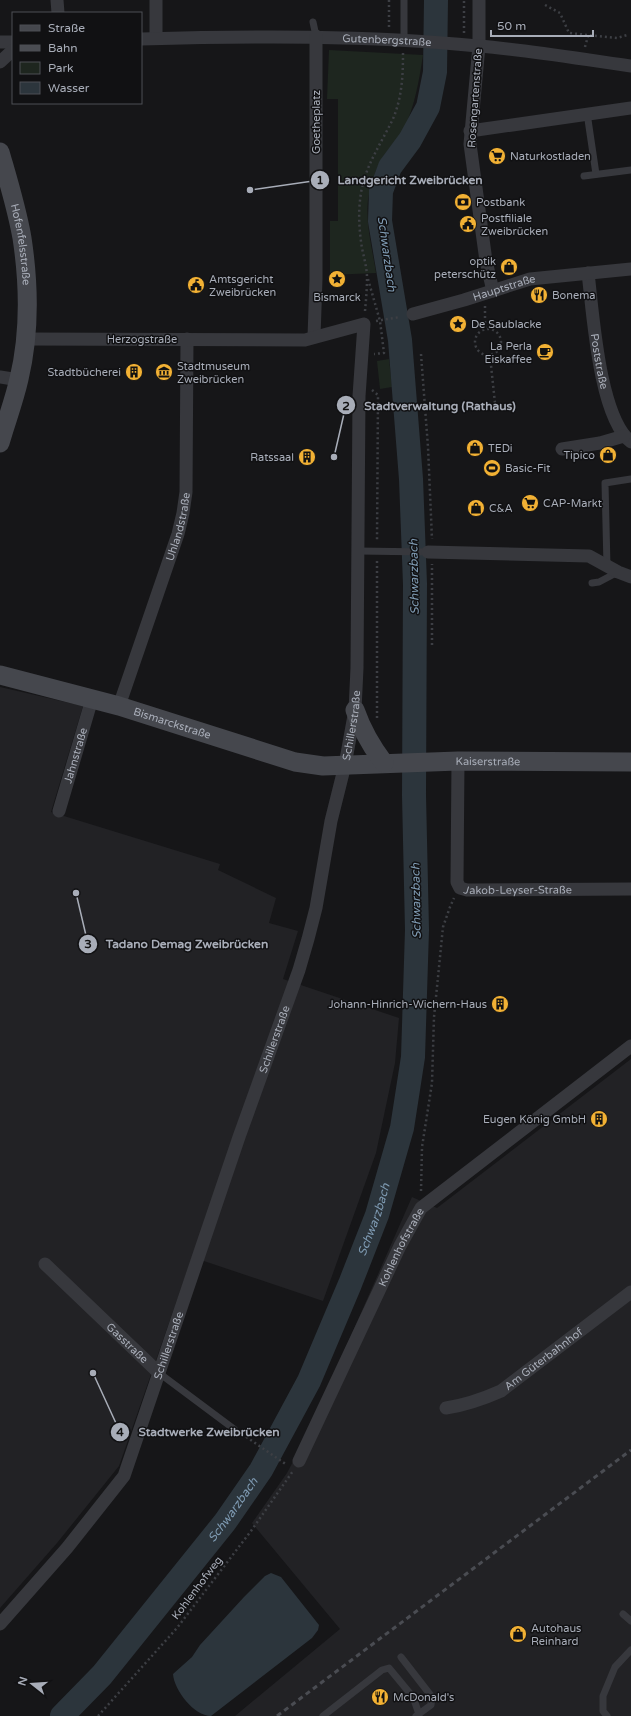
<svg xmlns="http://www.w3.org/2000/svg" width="631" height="1716" viewBox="0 0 631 1716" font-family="'Varela Round',sans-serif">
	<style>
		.built { fill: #222225 }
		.green { fill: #1e261f }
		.water { fill: #2c353c }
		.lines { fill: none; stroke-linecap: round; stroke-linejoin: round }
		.river { stroke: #2c353c; stroke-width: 24 }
		.path { stroke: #3d3f44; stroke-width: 2.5; stroke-dasharray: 2 3; stroke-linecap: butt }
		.lane { stroke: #37383d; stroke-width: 7 }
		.street { stroke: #37383d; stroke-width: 13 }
		.secondary { stroke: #45474d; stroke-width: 19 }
		.rail { stroke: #4a4c52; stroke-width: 3; stroke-dasharray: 5 4; stroke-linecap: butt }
		.labels { text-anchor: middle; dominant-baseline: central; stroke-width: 3; stroke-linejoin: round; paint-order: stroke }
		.street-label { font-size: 11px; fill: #a8adb8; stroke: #111113 }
		.poi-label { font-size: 11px; fill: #a8adb8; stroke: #111113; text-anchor: start }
		.water-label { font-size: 12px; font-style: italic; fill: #7f9bb3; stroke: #111113 }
		.leader { fill: none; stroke: #a8adb8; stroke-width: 1.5 }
		.callout-dot { fill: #a8adb8; stroke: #111113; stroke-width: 1.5 }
		.mark-label { font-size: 12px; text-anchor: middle; font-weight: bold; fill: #111 }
		.callout-label { font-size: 12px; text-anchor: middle; font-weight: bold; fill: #a8adb8; stroke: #111113; stroke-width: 3; stroke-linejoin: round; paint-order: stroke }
	</style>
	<rect width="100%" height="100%" fill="#161618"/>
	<g class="built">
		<polygon points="0,687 83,706 51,812 220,864 218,870 276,898 269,923 298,931 283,979 399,1018 395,1063 376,1153 323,1301 192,1257 119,1466 57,1543 0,1608"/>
		<polygon points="631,1059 631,1716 235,1716 340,1629 252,1523 287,1473 309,1431 412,1197 437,1208"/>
	</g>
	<g class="green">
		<path d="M329,50L423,55C419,81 415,105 404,129C399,138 390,147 384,155C377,166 373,177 370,189C363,216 372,246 376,273L330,275V221H338V99H327Z"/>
		<polygon points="389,359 392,387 380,389 377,361"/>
	</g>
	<path class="water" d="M271,1573L281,1577L319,1625L318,1630L312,1638L211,1716C194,1716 174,1690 173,1674L192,1657L200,1645L244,1597L265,1576Z"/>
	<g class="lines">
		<path class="river" id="s1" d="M62,1716L102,1675L225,1522L261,1470L309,1381L350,1284L377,1215L402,1128L413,1057L417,930L414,795L415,584L411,479L400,340L380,221L381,191L390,167L410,140L428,107L435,72L436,0"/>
		<g class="path">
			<polyline points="545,5 560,13 569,33 617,38 627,35"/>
			<polyline points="389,27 389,0"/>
			<polyline points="464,33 464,0"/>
			<polyline points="585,47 588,36"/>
			<polyline points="368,279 380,321 384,353 374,354"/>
			<polyline points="485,306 485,329"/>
			<path d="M365,311C366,300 367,289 367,278C367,268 364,258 362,248C359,230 358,211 361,193C365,167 380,145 392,121C402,99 403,76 403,53"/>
			<polyline points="376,321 400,317"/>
			<circle cx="488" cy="342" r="13"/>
			<polyline points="421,354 428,447 432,539"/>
			<polyline points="490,356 495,403"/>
			<polyline points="372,390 378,395 377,542"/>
			<polyline points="377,561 377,720"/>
			<polyline points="432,645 432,564"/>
			<polyline points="421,1191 422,1147 432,1083 434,1017 443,927 450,907 454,898"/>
			<polyline points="242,1434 287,1465"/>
			<polyline points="98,1716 177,1628 251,1531 293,1471"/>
		</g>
		<g class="lane">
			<polyline points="313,22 316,36"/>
			<polyline points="404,41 404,0"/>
			<polyline points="587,113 596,174"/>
			<polyline points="584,176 631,170"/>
			<polyline points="358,551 428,552"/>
			<polyline points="607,566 605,483 631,479"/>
			<polyline points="592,583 599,582 618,572"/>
			<polyline points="159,1373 234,1429"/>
			<polyline points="623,1614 631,1621"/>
			<polyline points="401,1657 432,1697 431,1705 416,1716"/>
			<polyline points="323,1716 382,1670 389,1668 413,1697 419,1714"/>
			<polyline points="607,1716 603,1711 603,1696 615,1667 631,1650"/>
		</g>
		<g class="street">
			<polyline points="57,0 58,13"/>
			<polyline points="479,0 479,46 470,144 486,261 493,291"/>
			<polyline points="156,38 156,0"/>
			<path id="s2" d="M141,39C253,36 366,35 478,46C529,50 580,59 631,66"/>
			<polyline points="0,42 13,42"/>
			<polyline points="0,62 13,50"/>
			<polyline points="470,131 631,108"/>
			<path id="s3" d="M588,273C593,313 599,417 631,442"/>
			<path id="s4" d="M413,314L464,300L530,279L631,269"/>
			<polyline points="314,337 316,279 316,36"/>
			<polyline points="0,377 19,380"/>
			<polyline points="562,449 600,443 624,436"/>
			<polyline points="428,552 589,556 618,572 631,577"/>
			<path id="s5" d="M119,706L178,534L183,513L186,492L187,339"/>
			<path id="s6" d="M458,761L457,882L460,888L467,890L631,889"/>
			<path id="s7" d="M59,811L92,699"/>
			<path id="s8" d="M45,1264L159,1373"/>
			<path id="s9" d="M446,1408C466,1405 483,1399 501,1391L631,1292"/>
			<path id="s10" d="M299,1461L400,1246L421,1208L631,1046"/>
			<path id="s11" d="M0,1624L67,1548L124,1476L239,1137L299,970L308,939L316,908L331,821L345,765L355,710L357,668L359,396L364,324L305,340L25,339"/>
		</g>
		<g class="secondary">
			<path id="s12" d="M0,152C8,180 17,209 22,238C29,284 30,333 19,379C14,401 6,422 0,443"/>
			<path id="s13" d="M0,675L119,706L295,762L323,766L458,761L631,762"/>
			<path d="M355,710C362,730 371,746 384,763"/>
		</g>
		<polyline class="rail" points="277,1716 631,1450"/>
	</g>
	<defs>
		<g id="supermarket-disc" transform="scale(0.9)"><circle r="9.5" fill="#f2b134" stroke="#111113"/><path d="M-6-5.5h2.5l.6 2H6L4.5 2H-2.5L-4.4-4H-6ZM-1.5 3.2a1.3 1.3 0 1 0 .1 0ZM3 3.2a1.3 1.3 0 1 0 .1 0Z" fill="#111"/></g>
		<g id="bank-disc" transform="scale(0.9)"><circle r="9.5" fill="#f2b134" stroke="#111113"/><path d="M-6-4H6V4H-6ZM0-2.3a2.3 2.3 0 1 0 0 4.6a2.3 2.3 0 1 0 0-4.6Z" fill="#111"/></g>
		<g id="civic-disc" transform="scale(0.9)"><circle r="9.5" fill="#f2b134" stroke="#111113"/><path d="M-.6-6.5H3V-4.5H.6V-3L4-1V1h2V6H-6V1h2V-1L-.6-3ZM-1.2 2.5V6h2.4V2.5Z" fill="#111"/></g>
		<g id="shop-disc" transform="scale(0.9)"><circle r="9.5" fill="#f2b134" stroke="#111113"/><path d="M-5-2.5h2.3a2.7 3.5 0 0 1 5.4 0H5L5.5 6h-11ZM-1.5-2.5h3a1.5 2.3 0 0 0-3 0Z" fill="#111"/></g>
		<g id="sight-disc" transform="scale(0.9)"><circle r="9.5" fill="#f2b134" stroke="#111113"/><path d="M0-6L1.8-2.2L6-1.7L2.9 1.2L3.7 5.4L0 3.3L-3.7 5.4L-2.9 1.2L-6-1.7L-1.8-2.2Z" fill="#111"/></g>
		<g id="restaurant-disc" transform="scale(0.9)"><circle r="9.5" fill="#f2b134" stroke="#111113"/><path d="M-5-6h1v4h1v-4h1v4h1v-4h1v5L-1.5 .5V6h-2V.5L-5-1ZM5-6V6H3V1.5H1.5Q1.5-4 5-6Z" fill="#111"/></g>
		<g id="cafe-disc" transform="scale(0.9)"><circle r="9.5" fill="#f2b134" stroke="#111113"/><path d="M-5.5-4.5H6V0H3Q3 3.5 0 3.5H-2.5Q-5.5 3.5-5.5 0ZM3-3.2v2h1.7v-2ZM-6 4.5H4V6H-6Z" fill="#111"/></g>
		<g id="building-disc" transform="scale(0.9)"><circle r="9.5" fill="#f2b134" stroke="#111113"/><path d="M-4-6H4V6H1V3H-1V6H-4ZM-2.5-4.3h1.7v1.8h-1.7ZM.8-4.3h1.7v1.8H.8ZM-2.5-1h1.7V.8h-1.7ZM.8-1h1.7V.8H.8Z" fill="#111"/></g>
		<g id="museum-disc" transform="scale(0.9)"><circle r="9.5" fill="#f2b134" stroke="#111113"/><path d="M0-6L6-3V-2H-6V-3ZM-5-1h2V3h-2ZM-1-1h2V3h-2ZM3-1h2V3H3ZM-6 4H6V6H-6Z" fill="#111"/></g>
		<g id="stadium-disc" transform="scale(0.9)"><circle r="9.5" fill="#f2b134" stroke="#111113"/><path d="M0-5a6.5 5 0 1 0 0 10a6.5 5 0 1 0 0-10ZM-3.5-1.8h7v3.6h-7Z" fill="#111"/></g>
	</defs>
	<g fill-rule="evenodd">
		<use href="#supermarket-disc" x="497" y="156"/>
		<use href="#bank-disc" x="463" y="202"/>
		<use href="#civic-disc" x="468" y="224"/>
		<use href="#shop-disc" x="509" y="267"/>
		<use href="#sight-disc" x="337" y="279"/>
		<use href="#civic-disc" x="196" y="285"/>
		<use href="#restaurant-disc" x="539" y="295"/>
		<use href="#sight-disc" x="458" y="324"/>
		<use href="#cafe-disc" x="545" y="352"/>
		<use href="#building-disc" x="134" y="372"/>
		<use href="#museum-disc" x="164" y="372"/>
		<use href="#shop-disc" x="475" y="448"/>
		<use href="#shop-disc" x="608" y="455"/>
		<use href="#building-disc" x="307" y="457"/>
		<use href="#stadium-disc" x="492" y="468"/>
		<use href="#supermarket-disc" x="530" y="503"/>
		<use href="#shop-disc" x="476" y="508"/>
		<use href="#building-disc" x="500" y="1004"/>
		<use href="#building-disc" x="599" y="1119"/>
		<use href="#shop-disc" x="518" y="1634"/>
		<use href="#restaurant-disc" x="380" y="1697"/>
	</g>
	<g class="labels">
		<g class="street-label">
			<text stroke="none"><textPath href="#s2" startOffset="246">Gutenbergstraße</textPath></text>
			<text transform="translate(475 98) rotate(-86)">Rosengartenstraße</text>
			<text transform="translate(316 122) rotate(-90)">Goetheplatz</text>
			<text stroke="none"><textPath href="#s12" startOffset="95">Hofenfelsstraße</textPath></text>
			<text stroke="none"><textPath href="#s4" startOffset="95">Hauptstraße</textPath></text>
			<text x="142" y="339">Herzogstraße</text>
			<text stroke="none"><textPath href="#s3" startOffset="89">Poststraße</textPath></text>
			<text stroke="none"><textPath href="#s5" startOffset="189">Uhlandstraße</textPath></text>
			<text stroke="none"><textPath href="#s13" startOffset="179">Bismarckstraße</textPath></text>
			<text stroke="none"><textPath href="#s11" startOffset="979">Schillerstraße</textPath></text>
			<text stroke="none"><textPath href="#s7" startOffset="58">Jahnstraße</textPath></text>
			<text stroke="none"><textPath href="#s13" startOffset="501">Kaiserstraße</textPath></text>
			<text stroke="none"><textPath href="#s6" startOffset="186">Jakob-Leyser-Straße</textPath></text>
			<text stroke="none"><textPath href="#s11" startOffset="655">Schillerstraße</textPath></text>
			<text stroke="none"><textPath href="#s10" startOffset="237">Kohlenhofstraße</textPath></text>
			<text stroke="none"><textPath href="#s8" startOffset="114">Gasstraße</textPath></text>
			<text stroke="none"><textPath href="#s11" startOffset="331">Schillerstraße</textPath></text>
			<text stroke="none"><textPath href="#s9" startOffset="111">Am Güterbahnhof</textPath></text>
			<text transform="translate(197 1588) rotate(-53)">Kohlenhofweg</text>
		</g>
		<g class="poi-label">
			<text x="510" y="156">Naturkostladen</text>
			<text x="476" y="202">Postbank</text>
			<text x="481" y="218">Postfiliale<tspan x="481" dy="13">Zweibrücken</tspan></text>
			<text x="496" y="261" text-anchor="end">optik<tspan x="496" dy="13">peterschütz</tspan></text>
			<text x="209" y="279">Amtsgericht<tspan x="209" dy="13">Zweibrücken</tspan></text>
			<text x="552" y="295">Bonema</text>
			<text x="337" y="297" text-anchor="middle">Bismarck</text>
			<text x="471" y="324">De Saublacke</text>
			<text x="532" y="346" text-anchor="end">La Perla<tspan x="532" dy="13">Eiskaffee</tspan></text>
			<text x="177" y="366">Stadtmuseum<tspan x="177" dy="13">Zweibrücken</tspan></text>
			<text x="121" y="372" text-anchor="end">Stadtbücherei</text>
			<text x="488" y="448">TEDi</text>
			<text x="595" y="455" text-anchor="end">Tipico</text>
			<text x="294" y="457" text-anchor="end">Ratssaal</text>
			<text x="505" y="468">Basic-Fit</text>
			<text x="543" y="503">CAP-Markt</text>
			<text x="489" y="508">C&amp;A</text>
			<text x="487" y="1004" text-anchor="end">Johann-Hinrich-Wichern-Haus</text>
			<text x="586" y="1119" text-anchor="end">Eugen König GmbH</text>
			<text x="531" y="1628">Autohaus<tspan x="531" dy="13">Reinhard</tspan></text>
			<text x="393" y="1697">McDonald's</text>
		</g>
		<g class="water-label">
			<text transform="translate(387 254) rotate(82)">Schwarzbach</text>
			<text transform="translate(414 577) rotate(-91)">Schwarzbach</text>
			<text transform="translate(416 901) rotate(-91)">Schwarzbach</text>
			<text stroke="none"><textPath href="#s1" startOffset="592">Schwarzbach</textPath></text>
			<text stroke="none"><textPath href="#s1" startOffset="268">Schwarzbach</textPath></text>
		</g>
	</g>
	<path class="leader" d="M250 190L320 180M334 457L346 405M76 893L88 944M93 1373L120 1432"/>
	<g class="callout-dot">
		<circle cx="250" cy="190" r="4"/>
		<circle cx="334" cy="457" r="4"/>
		<circle cx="76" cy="893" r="4"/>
		<circle cx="93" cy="1373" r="4"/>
		<circle cx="320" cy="180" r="10"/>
		<circle cx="346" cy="405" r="10"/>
		<circle cx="88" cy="944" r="10"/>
		<circle cx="120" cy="1432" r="10"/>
	</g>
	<g class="mark-label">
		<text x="320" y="184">1</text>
		<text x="346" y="410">2</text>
		<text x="88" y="948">3</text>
		<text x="120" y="1436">4</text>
	</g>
	<g class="callout-label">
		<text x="410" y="184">Landgericht Zweibrücken</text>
		<text x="440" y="410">Stadtverwaltung (Rathaus)</text>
		<text x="187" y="948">Tadano Demag Zweibrücken</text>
		<text x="209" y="1436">Stadtwerke Zweibrücken</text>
	</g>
	<rect x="12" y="12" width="130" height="92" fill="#111113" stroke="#4d4f55"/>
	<rect x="20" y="25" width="20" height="6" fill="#45474d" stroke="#4d4f55"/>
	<text x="48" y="32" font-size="12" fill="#a8adb8">Straße</text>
	<rect x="20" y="45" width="20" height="6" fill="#4a4c52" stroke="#4d4f55"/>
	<text x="48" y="52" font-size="12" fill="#a8adb8">Bahn</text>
	<rect x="20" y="62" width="20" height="12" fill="#1e261f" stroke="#4d4f55"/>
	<text x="48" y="72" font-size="12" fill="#a8adb8">Park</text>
	<rect x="20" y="82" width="20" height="12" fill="#2c353c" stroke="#4d4f55"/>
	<text x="48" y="92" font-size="12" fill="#a8adb8">Wasser</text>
	<g transform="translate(32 1684) rotate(287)" stroke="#111113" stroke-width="3" paint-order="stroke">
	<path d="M0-3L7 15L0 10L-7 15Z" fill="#a8adb8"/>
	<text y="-6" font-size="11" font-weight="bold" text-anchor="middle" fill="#a8adb8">N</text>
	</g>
	<path d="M491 30v6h102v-6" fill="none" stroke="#a8adb8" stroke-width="2"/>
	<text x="497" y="30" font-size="12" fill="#a8adb8" stroke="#111113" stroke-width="3" paint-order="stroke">50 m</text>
</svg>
